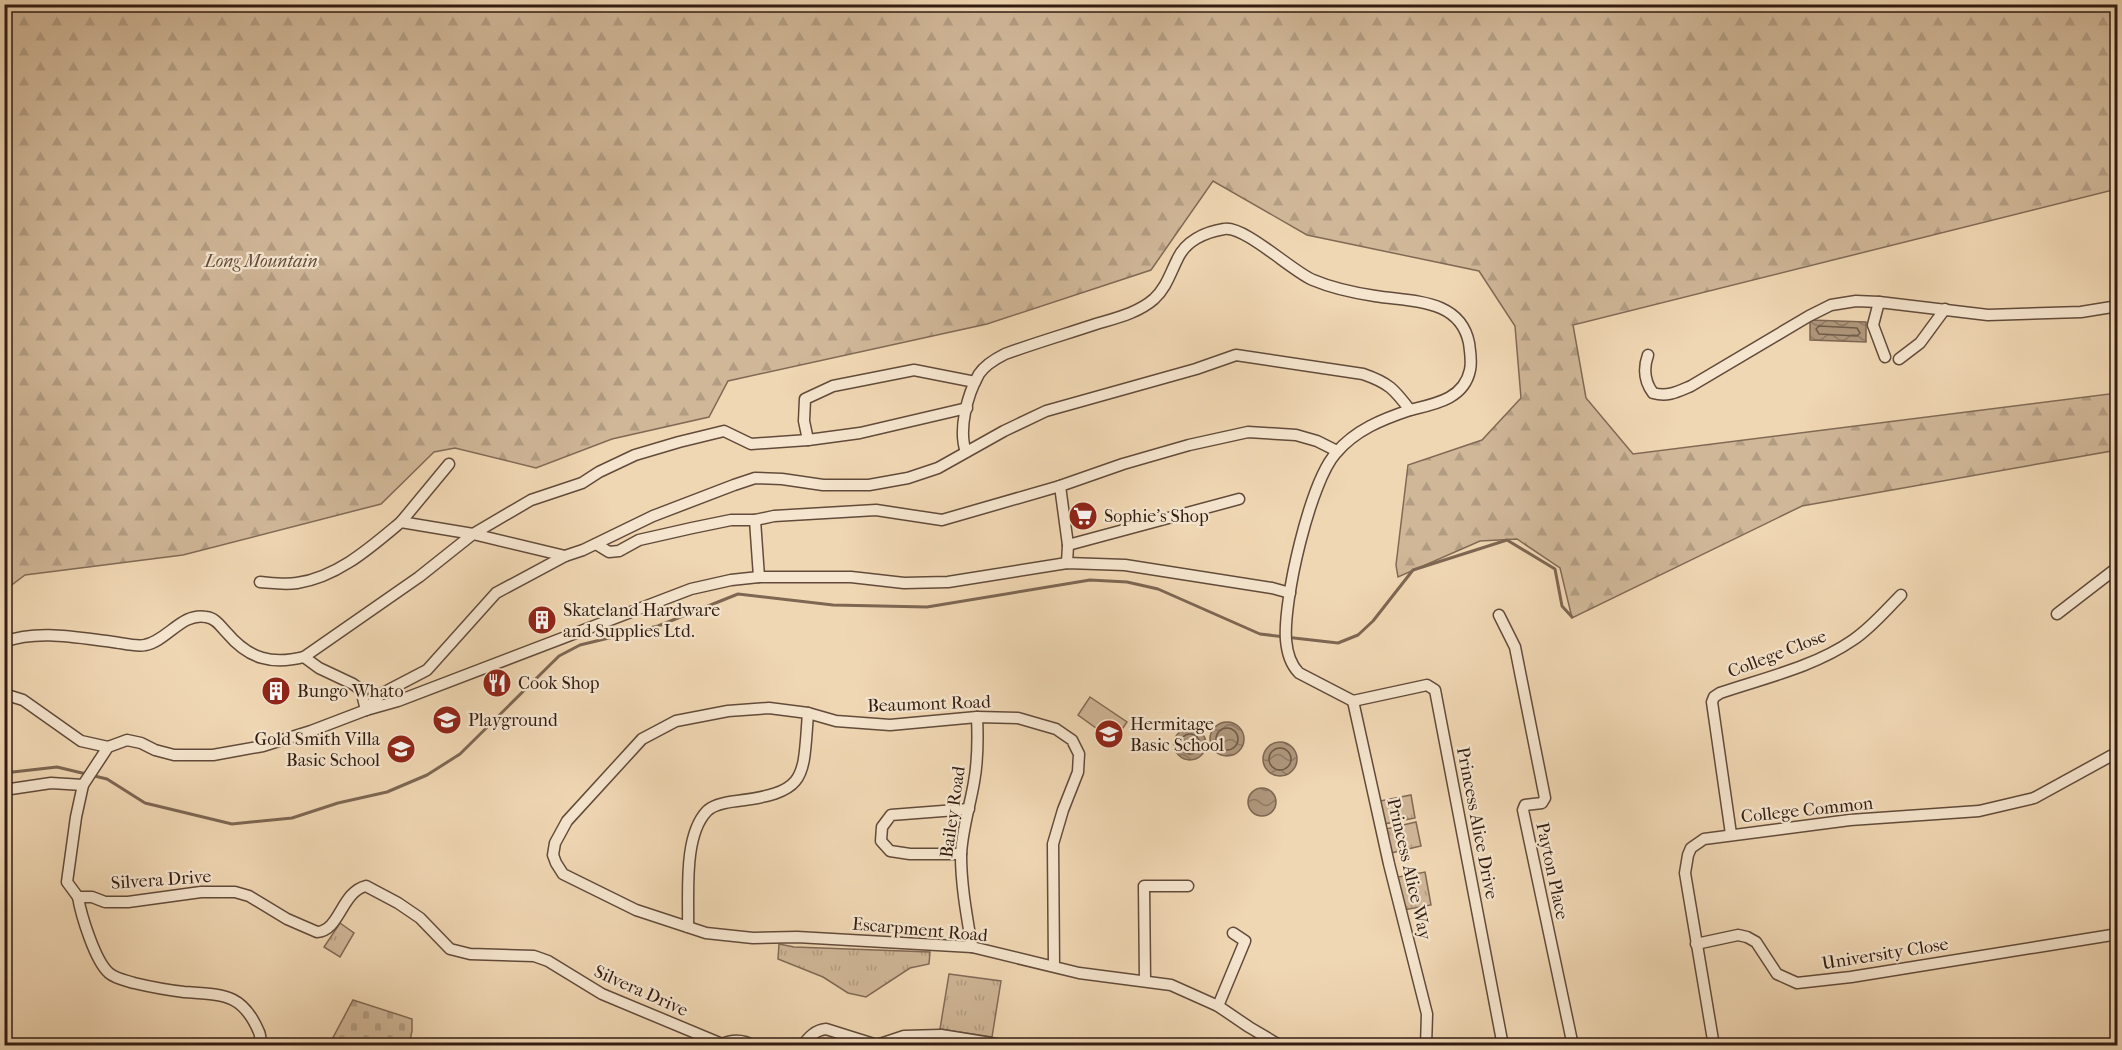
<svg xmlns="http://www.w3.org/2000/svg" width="2122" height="1050" viewBox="0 0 2122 1050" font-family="'IM FELL French Canon',serif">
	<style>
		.grass { fill: url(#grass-tufts); stroke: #816a55; stroke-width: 1.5 }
		.forest { fill: url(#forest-firs); stroke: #816a55; stroke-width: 1.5 }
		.cemetery { fill: url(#cemetery-stones); stroke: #816a55; stroke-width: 1.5 }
		.garden { fill: #d0b798; stroke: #816a55; stroke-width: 1.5 }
		.water { fill: url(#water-waves); stroke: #7d6652; stroke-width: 1.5 }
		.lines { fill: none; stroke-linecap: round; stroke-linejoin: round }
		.shore { stroke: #705a47; stroke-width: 1.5 }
		.stream { stroke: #7d6652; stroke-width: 3 }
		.minor-casing { stroke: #624b3a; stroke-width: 13 }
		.minor { stroke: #f5e5ce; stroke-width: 10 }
		.labels { text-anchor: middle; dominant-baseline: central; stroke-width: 4.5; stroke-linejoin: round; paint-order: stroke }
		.park-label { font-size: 18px; font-style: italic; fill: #614a3a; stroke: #f5e5ce }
		.poi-label { font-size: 18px; fill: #321c12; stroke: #f5e5ce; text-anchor: start }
		.street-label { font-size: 18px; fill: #321c12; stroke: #f5e5ce }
	</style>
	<defs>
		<pattern id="grass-tufts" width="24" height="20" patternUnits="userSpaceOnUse" patternTransform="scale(1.5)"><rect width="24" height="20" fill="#d0b798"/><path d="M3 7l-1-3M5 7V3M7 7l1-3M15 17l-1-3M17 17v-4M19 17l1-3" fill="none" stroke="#b39d82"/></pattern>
		<pattern id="forest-firs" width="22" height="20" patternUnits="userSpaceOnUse" patternTransform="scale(1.5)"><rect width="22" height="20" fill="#d0b798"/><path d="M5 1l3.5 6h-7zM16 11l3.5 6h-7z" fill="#b39d82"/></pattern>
		<pattern id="cemetery-stones" width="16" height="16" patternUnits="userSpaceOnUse" patternTransform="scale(1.5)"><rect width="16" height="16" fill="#d0b798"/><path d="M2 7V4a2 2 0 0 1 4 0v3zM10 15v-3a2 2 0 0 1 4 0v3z" fill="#b39d82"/></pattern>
		<pattern id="water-waves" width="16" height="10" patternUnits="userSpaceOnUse" patternTransform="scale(1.5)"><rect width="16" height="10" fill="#af977c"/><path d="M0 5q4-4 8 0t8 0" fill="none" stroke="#8f7a64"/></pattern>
	</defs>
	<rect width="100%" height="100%" fill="#f0d7b3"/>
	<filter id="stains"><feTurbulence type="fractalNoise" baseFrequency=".00333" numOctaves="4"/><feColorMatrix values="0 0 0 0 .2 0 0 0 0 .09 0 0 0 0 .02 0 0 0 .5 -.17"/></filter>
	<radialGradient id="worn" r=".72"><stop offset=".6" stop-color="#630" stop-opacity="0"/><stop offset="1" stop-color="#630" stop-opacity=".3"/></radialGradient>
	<g class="grass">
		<polygon points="1411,795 1415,818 1384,824 1380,801"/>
		<polygon points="1416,822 1421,846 1391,853 1386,829"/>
		<polygon points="1425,872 1431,905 1404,910 1398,877"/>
		<polygon points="340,923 354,933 340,957 324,947"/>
		<polygon points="779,944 794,947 930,952 929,964 910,968 866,997 848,993 823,977 778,959"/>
		<polygon points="949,974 1001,981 992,1037 940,1029"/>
	</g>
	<polygon class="forest" points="5,4 2117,5 2117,189 1573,325 1586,398 1633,454 2117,393 2117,450 1802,506 1572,618 1560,568 1517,539 1480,541 1398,577 1396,565 1408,465 1482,440 1521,398 1515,326 1479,271 1307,235 1213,181 1151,270 987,324 728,381 709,417 612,439 536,468 455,448 434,452 381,504 183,555 25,575 5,590"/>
	<polygon class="cemetery" points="353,1000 412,1019 412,1031 409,1045 329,1045"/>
	<polygon class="garden" points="1090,697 1127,722 1114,741 1078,715"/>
	<g class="water">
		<polygon points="1810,320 1866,322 1866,342 1810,340"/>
		<circle cx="1227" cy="739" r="17"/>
		<circle cx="1190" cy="744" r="16"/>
		<circle cx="1280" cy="759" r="17"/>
		<circle cx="1262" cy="802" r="14"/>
	</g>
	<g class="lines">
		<g class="shore">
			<polygon points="1819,326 1857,328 1860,333 1857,336 1819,334 1816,329"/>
			<circle cx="1227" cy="739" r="11"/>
			<circle cx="1190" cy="744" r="10"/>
			<circle cx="1280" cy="759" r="11"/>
		</g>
		<polyline class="stream" points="4,773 57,767 107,779 145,803 232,824 292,818 338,803 387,792 427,775 460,754 559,656 580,645 658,626 738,594 833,605 927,607 1090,580 1127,582 1158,589 1260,634 1338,643 1358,635 1373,621 1413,570 1507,540 1555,569 1562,606 1572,617"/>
		<g class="minor-casing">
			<g id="minor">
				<path d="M1648,355C1643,369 1644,381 1653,393C1668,397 1677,392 1691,386L1809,316L1831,305L1856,301L1879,302"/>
				<polyline points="1885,357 1873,325 1879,302 1988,315 2081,312 2118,306"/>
				<polyline points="1899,359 1920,343 1945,309"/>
				<polyline points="808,440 804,421 805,399 833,386 914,370 975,382"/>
				<path d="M966,452C958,430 967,395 979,374C985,365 995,359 1005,354C1035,343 1066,334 1096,324C1116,318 1138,313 1154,299C1166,288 1170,274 1177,260C1185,241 1205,232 1224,229C1244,225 1293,272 1313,280C1332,288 1355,293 1375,296C1411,302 1460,298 1469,343C1470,351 1472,361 1470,370C1464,399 1435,404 1410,410"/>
				<polyline points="1060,486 1068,545 1067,563"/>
				<polyline points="755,520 759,577"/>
				<polyline points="401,522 449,464"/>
				<polyline points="596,544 609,552 619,551 639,540 692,528 731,520 755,520 774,516 876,510 942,520 1060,486 1123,464 1189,445 1248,432 1296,435 1317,441 1337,451"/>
				<polyline points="1068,545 1239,499"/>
				<path d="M260,582C272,583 285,585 297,583C338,577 371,547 401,522L473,534L531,500L582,483L599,472L635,455L679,442L724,431L751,444L808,440L860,433L967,408"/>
				<polyline points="2057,614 2118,567"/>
				<polyline points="1499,615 1515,647 1545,798 1542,803 1525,805 1523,810 1573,1046"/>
				<path d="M4,642C38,629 79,638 113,642C122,643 136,647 145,645C167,641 182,612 206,617C216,618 221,627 227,633C249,659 272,665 304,657"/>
				<polyline points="4,694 23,700 81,741 108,747"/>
				<polyline points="1353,701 1427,685 1435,690 1503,1046"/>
				<polyline points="1353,701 1389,864 1427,1014 1426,1046"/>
				<path d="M366,710L381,694L427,670L496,593L565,556L583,550L653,516L734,485L755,478L782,479L823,485H869L908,478L938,468L1004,431L1046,411L1196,369L1236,355L1363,374C1389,383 1394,389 1410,410C1383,419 1355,430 1336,453C1310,482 1283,600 1286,640C1287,652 1291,665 1299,673L1353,701"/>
				<polyline points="366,710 361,690 353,684 319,668 304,657 419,577 473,534 565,556"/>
				<polyline points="4,790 51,783 83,785"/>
				<path d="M1731,834L1712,702L1714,697L1720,693C1764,678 1814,667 1853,640C1871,628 1886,610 1901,595"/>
				<polyline points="961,854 910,854 890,851 881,841 882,827 891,815 969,809"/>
				<path d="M78,897C81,915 95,961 109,973C116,979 125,980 134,983C151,987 167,990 184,992C222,995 242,992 259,1032C261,1036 260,1041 261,1046"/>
				<path d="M688,927C689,894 683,836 707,811C714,804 728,802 737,801C808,792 803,779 808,713"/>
				<polyline points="1696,944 1738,935 1747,937 1756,942 1777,974 1797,983 1851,977 2118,934"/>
				<path d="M972,947C967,917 961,886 961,855C962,830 970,806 974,782C978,760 978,738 977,717"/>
				<polyline points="1054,966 1053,844 1063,810 1078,772 1079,754 1072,740 1056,729 1018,718 977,717 890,725 836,721 808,713 769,708 728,711 676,721 642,739 567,821 555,843 553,855 556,863 563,874 636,910 706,933 753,938 797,937 972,947 1079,973 1171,985 1218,1006 1249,1027 1281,1046"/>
				<polyline points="1145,981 1144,886 1188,886"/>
				<polyline points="1218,1006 1245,941 1233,933"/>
				<path d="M755,1046C744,1040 733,1039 722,1044L602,994L548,961L534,956L470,954L450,949L420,918L398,903L366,886C341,892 340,931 317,932L287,919L249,896L235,892H201L128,902H105L92,897H78L67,882L76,817L83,785L108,747L127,740L141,743L155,750L174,755H213L263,746L311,731L366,710L398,701L691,589L731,580L759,577H851L904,583L948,582L1067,563L1125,565L1272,588L1290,593"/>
				<path d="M802,1046C809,1037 815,1030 826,1029L877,1045L904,1036L941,1035L1009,1046"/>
				<polyline points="1714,1046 1685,873 1688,855 1691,848 1704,839 1850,820 1979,811 2034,798 2118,752"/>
			</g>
		</g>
		<use href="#minor" class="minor"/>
	</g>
	<defs>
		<g id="supermarket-disc" transform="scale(1.5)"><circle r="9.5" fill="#8f2418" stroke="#f5e5ce"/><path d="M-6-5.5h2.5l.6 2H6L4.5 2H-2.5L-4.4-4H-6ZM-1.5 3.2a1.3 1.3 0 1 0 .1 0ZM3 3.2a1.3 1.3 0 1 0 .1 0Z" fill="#fff"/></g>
		<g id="building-disc" transform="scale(1.5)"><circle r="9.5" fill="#8f2418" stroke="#f5e5ce"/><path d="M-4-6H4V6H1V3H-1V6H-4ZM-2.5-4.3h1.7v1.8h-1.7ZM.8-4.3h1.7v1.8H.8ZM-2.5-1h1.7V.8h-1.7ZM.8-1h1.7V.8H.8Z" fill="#fff"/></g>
		<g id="restaurant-disc" transform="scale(1.5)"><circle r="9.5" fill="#8f2418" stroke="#f5e5ce"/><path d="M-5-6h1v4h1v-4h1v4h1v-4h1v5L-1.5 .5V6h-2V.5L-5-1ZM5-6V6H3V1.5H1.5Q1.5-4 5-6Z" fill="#fff"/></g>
		<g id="school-disc" transform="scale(1.5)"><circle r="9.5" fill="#8f2418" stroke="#f5e5ce"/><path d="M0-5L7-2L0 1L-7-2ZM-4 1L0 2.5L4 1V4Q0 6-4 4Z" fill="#fff"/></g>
	</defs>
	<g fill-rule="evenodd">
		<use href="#supermarket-disc" x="1083" y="516"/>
		<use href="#building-disc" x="542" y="620"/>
		<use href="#restaurant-disc" x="497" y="683"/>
		<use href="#building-disc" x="276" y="691"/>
		<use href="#school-disc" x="447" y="720"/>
		<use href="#school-disc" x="1109" y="734"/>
		<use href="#school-disc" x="401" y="749"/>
	</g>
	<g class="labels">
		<g class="park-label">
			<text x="261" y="261">Long Mountain</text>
		</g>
		<g class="poi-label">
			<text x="1104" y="516">Sophie's Shop</text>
			<text x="563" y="610">Skateland Hardware<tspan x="563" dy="21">and Supplies Ltd.</tspan></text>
			<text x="518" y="683">Cook Shop</text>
			<text x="297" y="691">Bungo Whato</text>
			<text x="468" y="720">Playground</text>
			<text x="1130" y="724">Hermitage<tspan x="1130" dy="21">Basic School</tspan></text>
			<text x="380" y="739" text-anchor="end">Gold Smith Villa<tspan x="380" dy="21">Basic School</tspan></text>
		</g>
		<g class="street-label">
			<text transform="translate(1777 654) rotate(-21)">College Close</text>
			<text transform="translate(929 704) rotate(-2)">Beaumont Road</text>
			<text transform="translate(1807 810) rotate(-6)">College Common</text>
			<text transform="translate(953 812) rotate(-82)">Bailey Road</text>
			<text transform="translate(1477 823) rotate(79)">Princess Alice Drive</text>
			<text transform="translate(1409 869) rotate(77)">Princess Alice Way</text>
			<text transform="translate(1552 871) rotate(78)">Payton Place</text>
			<text transform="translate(161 880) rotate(-4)">Silvera Drive</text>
			<text transform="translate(920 930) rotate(5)">Escarpment Road</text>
			<text transform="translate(1885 954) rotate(-9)">University Close</text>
			<text transform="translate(641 991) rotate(24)">Silvera Drive</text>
		</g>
	</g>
	<rect width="2122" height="1050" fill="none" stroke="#f0d7b3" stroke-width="24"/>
	<rect x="6" y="6" width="2110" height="1038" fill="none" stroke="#321c12" stroke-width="3"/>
	<rect x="12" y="12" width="2098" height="1026" fill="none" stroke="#321c12" stroke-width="1.5"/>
	<rect width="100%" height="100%" filter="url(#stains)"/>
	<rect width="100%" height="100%" fill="url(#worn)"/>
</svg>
